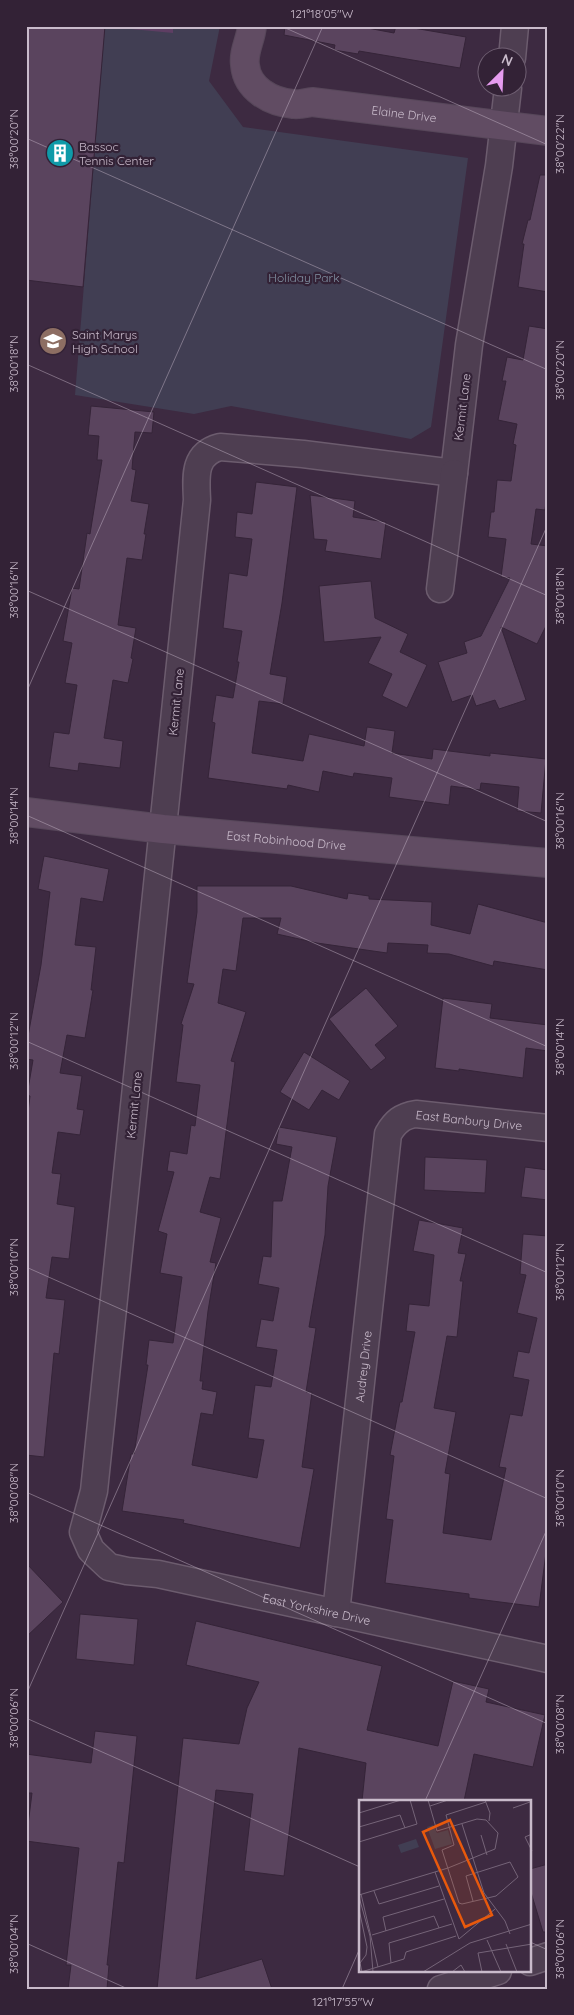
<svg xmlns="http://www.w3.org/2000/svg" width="574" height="2015" viewBox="0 0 574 2015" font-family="Quicksand,sans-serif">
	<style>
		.green { fill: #413e53 }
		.water { fill: #5e3e63 }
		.building { fill: #5a445e; stroke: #352438 }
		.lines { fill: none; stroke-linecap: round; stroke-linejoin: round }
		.street-casing { stroke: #6c5c6e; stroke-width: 29 }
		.secondary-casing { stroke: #57475a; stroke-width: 30 }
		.street { stroke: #4e3e51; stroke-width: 26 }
		.secondary { stroke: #614c63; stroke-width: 28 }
		.ticks { fill: none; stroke: #c9bbcb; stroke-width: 1; stroke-opacity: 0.45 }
		.labels { text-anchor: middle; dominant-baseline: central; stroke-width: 4.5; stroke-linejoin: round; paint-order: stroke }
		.street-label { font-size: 12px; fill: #c9bbcb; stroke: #332236 }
		.poi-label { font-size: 12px; fill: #c9bbcb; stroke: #332236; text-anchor: start }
		.park-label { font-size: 12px; fill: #8292a3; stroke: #332236 }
		.inset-road { fill: none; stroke: #756478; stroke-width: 1 }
		.view { fill: #e8590c; fill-opacity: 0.15; stroke: #e8590c; stroke-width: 2.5 }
		.inset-edge { fill: none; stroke: #c9bbcb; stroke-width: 2.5 }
		.neatline { fill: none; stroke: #c9bbcb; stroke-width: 2 }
		.ticks-label { font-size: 12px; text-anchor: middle; fill: #c9bbcb }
	</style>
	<rect width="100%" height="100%" fill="#3d2a41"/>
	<polygon class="green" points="105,26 220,26 209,81 243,127 468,158 431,427 411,439 231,406 194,414 75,395"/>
	<polygon class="water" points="132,26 173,26 173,33 131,29"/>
	<g class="building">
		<polygon points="26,26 105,26 83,287 26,280"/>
		<polygon points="285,26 357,26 394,33 396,26 402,26 466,37 460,68 359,51 358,54 334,50 335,45 284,35"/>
		<polygon points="540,175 548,175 548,292 518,287 524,244 522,244 528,220 530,220"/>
		<polygon points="529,326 548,329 548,487 545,510 536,509 531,544 548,546 548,622 537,644 501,627 526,700 499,709 495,700 476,706 472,695 452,702 438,662 467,653 464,642 481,636 510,578 501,577 506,539 488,537 491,512 494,512 497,480 511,481 516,445 513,444 517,424 498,420 506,381 502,381 507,357 523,360"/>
		<polygon points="91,406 154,412 152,433 135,432 132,469 136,470 131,501 149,504 144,534 146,534 142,560 127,558 118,625 136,628 131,658 133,659 128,683 113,680 104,738 123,741 120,768 79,763 78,771 49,767 54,732 69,734 77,685 65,683 72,643 63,641 72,588 79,589 87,533 90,534 102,460 97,460 99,436 88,435"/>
		<polygon points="256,482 297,487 282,603 270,674 287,677 283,704 259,701 252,753 303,761 309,734 364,746 367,727 395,731 392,753 432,759 433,749 490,756 490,753 546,759 541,813 517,811 519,787 481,783 480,790 451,786 449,805 389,797 392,778 354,773 353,777 323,771 319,792 288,785 287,789 208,778 215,723 212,722 216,695 233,698 239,662 237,662 242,631 223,628 229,573 247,576 252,539 235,537 237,512 252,514"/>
		<polygon points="310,495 355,501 353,517 386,522 381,559 325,551 327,540 314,539"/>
		<polygon points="371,581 375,618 408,634 400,652 427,665 407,708 382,696 392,674 368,663 381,637 324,642 319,586"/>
		<polygon points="44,856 109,869 103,902 81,898 75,945 96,947 91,990 93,990 85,1038 67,1035 60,1073 82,1076 77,1109 84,1110 80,1135 58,1132 52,1173 61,1174 57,1204 75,1207 69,1259 52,1257 46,1298 65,1300 59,1354 54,1353 44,1457 26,1455 26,1128 30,1096 27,1095 33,1060 26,1059 26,1047 41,965 50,892 38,889"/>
		<polygon points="197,886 291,886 347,899 348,893 369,896 369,899 432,902 431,925 470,934 478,904 548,923 548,970 494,961 493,966 449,954 427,953 428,945 388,943 387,953 317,943 277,934 281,918 243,918 236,971 223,969 218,1003 246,1012 231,1061 235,1062 220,1179 210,1177 200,1212 221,1218 210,1262 216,1263 208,1311 200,1381 203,1381 202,1389 217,1392 213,1415 201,1413 192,1465 257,1478 264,1440 248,1438 255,1385 271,1387 277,1350 256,1347 261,1319 273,1321 279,1288 258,1284 263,1256 271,1257 273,1201 282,1201 292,1147 276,1144 279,1127 337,1137 328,1186 325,1235 309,1327 316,1328 306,1392 312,1392 302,1467 314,1469 300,1548 183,1523 184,1520 122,1511 131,1454 134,1454 148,1365 146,1365 149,1340 173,1343 182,1277 160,1273 167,1234 158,1231 174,1172 167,1171 170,1151 187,1154 191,1125 195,1126 200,1085 176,1082 183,1025 181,1024 194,984 187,983 197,912"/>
		<polygon points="366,988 398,1026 375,1045 386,1058 371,1070 329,1019"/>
		<polygon points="443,998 492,1004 490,1018 548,1025 548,1051 526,1048 523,1078 459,1069 459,1071 435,1068"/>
		<polygon points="304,1052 350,1081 339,1100 322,1090 309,1110 280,1092"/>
		<polygon points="425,1157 487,1160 485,1193 424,1190"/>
		<polygon points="525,1167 548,1170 548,1200 521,1197"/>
		<polygon points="419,1220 463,1228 458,1253 466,1254 460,1281 463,1281 457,1337 447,1336 434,1408 456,1412 445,1473 450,1474 443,1533 491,1540 506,1468 499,1467 510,1414 522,1416 529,1380 513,1377 518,1351 529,1353 537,1318 517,1313 526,1275 520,1274 523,1234 548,1236 548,1537 539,1607 469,1598 469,1594 385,1583 393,1520 386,1519 394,1456 390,1455 400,1402 402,1402 415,1332 406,1331 409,1304 429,1306 434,1255 413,1251"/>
		<polygon points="26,1563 63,1602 26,1637"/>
		<polygon points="80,1614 138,1619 134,1665 76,1659"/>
		<polygon points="196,1621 382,1666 367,1730 438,1746 453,1681 489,1689 486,1702 545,1715 533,1767 474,1754 464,1801 362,1801 366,1763 299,1748 284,1876 244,1871 253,1794 216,1790 196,1979 262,1959 272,1989 157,1989 183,1738 239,1744 247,1708 259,1682 186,1665"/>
		<polygon points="95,1731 137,1736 124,1863 118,1862 107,1965 109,1965 107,1989 68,1989 71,1965 66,1965 79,1848 26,1841 32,1793 26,1793 26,1754 91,1763"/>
		<polygon points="548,1864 548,1932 543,1932 530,1889 530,1869"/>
	</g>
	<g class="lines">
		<g class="street-casing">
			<g id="street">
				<polyline points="512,58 515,26"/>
				<path id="s1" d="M508,88L499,166L469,345L454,473L303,454L220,447C193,454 196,477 197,500L94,1491L83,1532L91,1550L109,1567L127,1571L158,1574L548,1659"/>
				<polyline points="440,589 454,473"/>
				<path id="s2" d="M336,1613L388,1134C395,1122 402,1116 416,1114L548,1128"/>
				<polyline points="530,1962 548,1956"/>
				<polyline points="441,1989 498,1971"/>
			</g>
		</g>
		<g class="secondary-casing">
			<g id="secondary">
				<path id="s3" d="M252,26C251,39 243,52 245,65C247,89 271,102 293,104C299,105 306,103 312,102L548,131"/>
				<path id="s4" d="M26,812L163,829L548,863"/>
			</g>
		</g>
		<use href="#street" class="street"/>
		<use href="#secondary" class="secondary"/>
	</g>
	<path class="ticks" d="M281,26L548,145M26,138L548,370M26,364L548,596M26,590L548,822M26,693L323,26M26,815L548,1047M26,1041L548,1273M26,1267L548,1499M26,1492L548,1724M26,1695L548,524M26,1718L360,1867M425,1801L548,1527M530,1942L548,1950M26,1943L128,1989M342,1989L360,1948"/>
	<defs>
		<g id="building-disc" transform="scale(1.4375)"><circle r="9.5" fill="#0f9aa8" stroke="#332236"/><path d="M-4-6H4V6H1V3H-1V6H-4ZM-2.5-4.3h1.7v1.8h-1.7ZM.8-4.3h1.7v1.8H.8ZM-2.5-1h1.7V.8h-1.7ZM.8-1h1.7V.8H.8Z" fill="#fff"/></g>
		<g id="school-disc" transform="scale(1.4375)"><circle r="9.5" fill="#8d6e63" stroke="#332236"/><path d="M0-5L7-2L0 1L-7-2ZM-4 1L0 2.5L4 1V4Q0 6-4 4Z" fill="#fff"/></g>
	</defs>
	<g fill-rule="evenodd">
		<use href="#building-disc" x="60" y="153"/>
		<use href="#school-disc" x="53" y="341"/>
	</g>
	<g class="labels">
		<g class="street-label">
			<text stroke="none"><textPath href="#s3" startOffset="219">Elaine Drive</textPath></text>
			<text transform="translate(462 407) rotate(-83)">Kermit Lane</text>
			<text transform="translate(176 702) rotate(-84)">Kermit Lane</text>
			<text stroke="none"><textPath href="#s4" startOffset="262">East Robinhood Drive</textPath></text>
			<text transform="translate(134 1105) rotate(-84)">Kermit Lane</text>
			<text stroke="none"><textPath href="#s2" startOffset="571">East Banbury Drive</textPath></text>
			<text stroke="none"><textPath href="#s2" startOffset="248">Audrey Drive</textPath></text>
			<text stroke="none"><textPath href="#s1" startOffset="1984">East Yorkshire Drive</textPath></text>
		</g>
		<g class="poi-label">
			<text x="79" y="146">Bassoc<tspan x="79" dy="14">Tennis Center</tspan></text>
			<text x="72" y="334">Saint Marys<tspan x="72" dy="14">High School</tspan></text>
		</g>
		<g class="park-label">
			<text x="304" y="277">Holiday Park</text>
		</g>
	</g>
	<g transform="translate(359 1800)">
		<rect width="172" height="172" fill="#3d2a41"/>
		<path d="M74,25L78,33L89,30L93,44L76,49L68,27ZM57,39L60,47L42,53L39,45Z" fill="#413e53"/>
		<path class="inset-road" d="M126,0L131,13L130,21M71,6L89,0M154,8L171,2M0,13L42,0M103,24L125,93L146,121L151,134M0,27L41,15L46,28M173,34L166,37L173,51M122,35L128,55M0,42L58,24L51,0M76,72L100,139L136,109M15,91L20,104L80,86M2,94L19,167M0,95L89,68L136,49L139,33L127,20L118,19L78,31L69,0M0,97L11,136L14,172M114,101L107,76L151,62L159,77L137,96L103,104L100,103L83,50L95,45L87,15L127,2M0,109L8,147L7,155L1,163L3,172M27,131L24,117L85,99M13,135L75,116L80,128M128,140L142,172M147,144L158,172M32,163L30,143L93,124M2,172L45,159L47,152L97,136M64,172L111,143L173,124M93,172L102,165L106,172M123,172L119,153L173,144"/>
		<path class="view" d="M91,20L133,115L106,127L64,32Z"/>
		<rect width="172" height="172" class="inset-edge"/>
	</g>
	<rect width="574" height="2015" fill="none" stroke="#332236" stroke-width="55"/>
	<g transform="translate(502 72) rotate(24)"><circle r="24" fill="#332236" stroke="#6f5f72"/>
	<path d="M0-4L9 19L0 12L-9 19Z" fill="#e69cef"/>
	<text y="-8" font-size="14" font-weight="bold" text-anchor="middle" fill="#c9bbcb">N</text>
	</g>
	<rect x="28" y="28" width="518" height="1960" class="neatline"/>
	<g class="ticks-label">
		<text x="322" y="18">121°18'05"W</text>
		<text transform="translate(14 139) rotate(-90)" y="4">38°00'20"N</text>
		<text transform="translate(560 144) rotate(-90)" y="4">38°00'22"N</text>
		<text transform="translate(14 364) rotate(-90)" y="4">38°00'18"N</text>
		<text transform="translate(560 370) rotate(-90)" y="4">38°00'20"N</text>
		<text transform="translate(14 590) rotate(-90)" y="4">38°00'16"N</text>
		<text transform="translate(560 596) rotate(-90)" y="4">38°00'18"N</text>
		<text transform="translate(14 816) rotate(-90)" y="4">38°00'14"N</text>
		<text transform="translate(560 821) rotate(-90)" y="4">38°00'16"N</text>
		<text transform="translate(14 1041) rotate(-90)" y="4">38°00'12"N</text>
		<text transform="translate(560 1047) rotate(-90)" y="4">38°00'14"N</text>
		<text transform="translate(14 1267) rotate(-90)" y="4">38°00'10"N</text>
		<text transform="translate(560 1272) rotate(-90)" y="4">38°00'12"N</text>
		<text transform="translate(14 1493) rotate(-90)" y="4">38°00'08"N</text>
		<text transform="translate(560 1498) rotate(-90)" y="4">38°00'10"N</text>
		<text transform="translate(14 1718) rotate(-90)" y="4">38°00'06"N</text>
		<text transform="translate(560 1724) rotate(-90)" y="4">38°00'08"N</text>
		<text transform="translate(14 1944) rotate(-90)" y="4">38°00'04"N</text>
		<text transform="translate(560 1949) rotate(-90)" y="4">38°00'06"N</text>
		<text x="343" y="2006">121°17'55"W</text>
	</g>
</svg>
